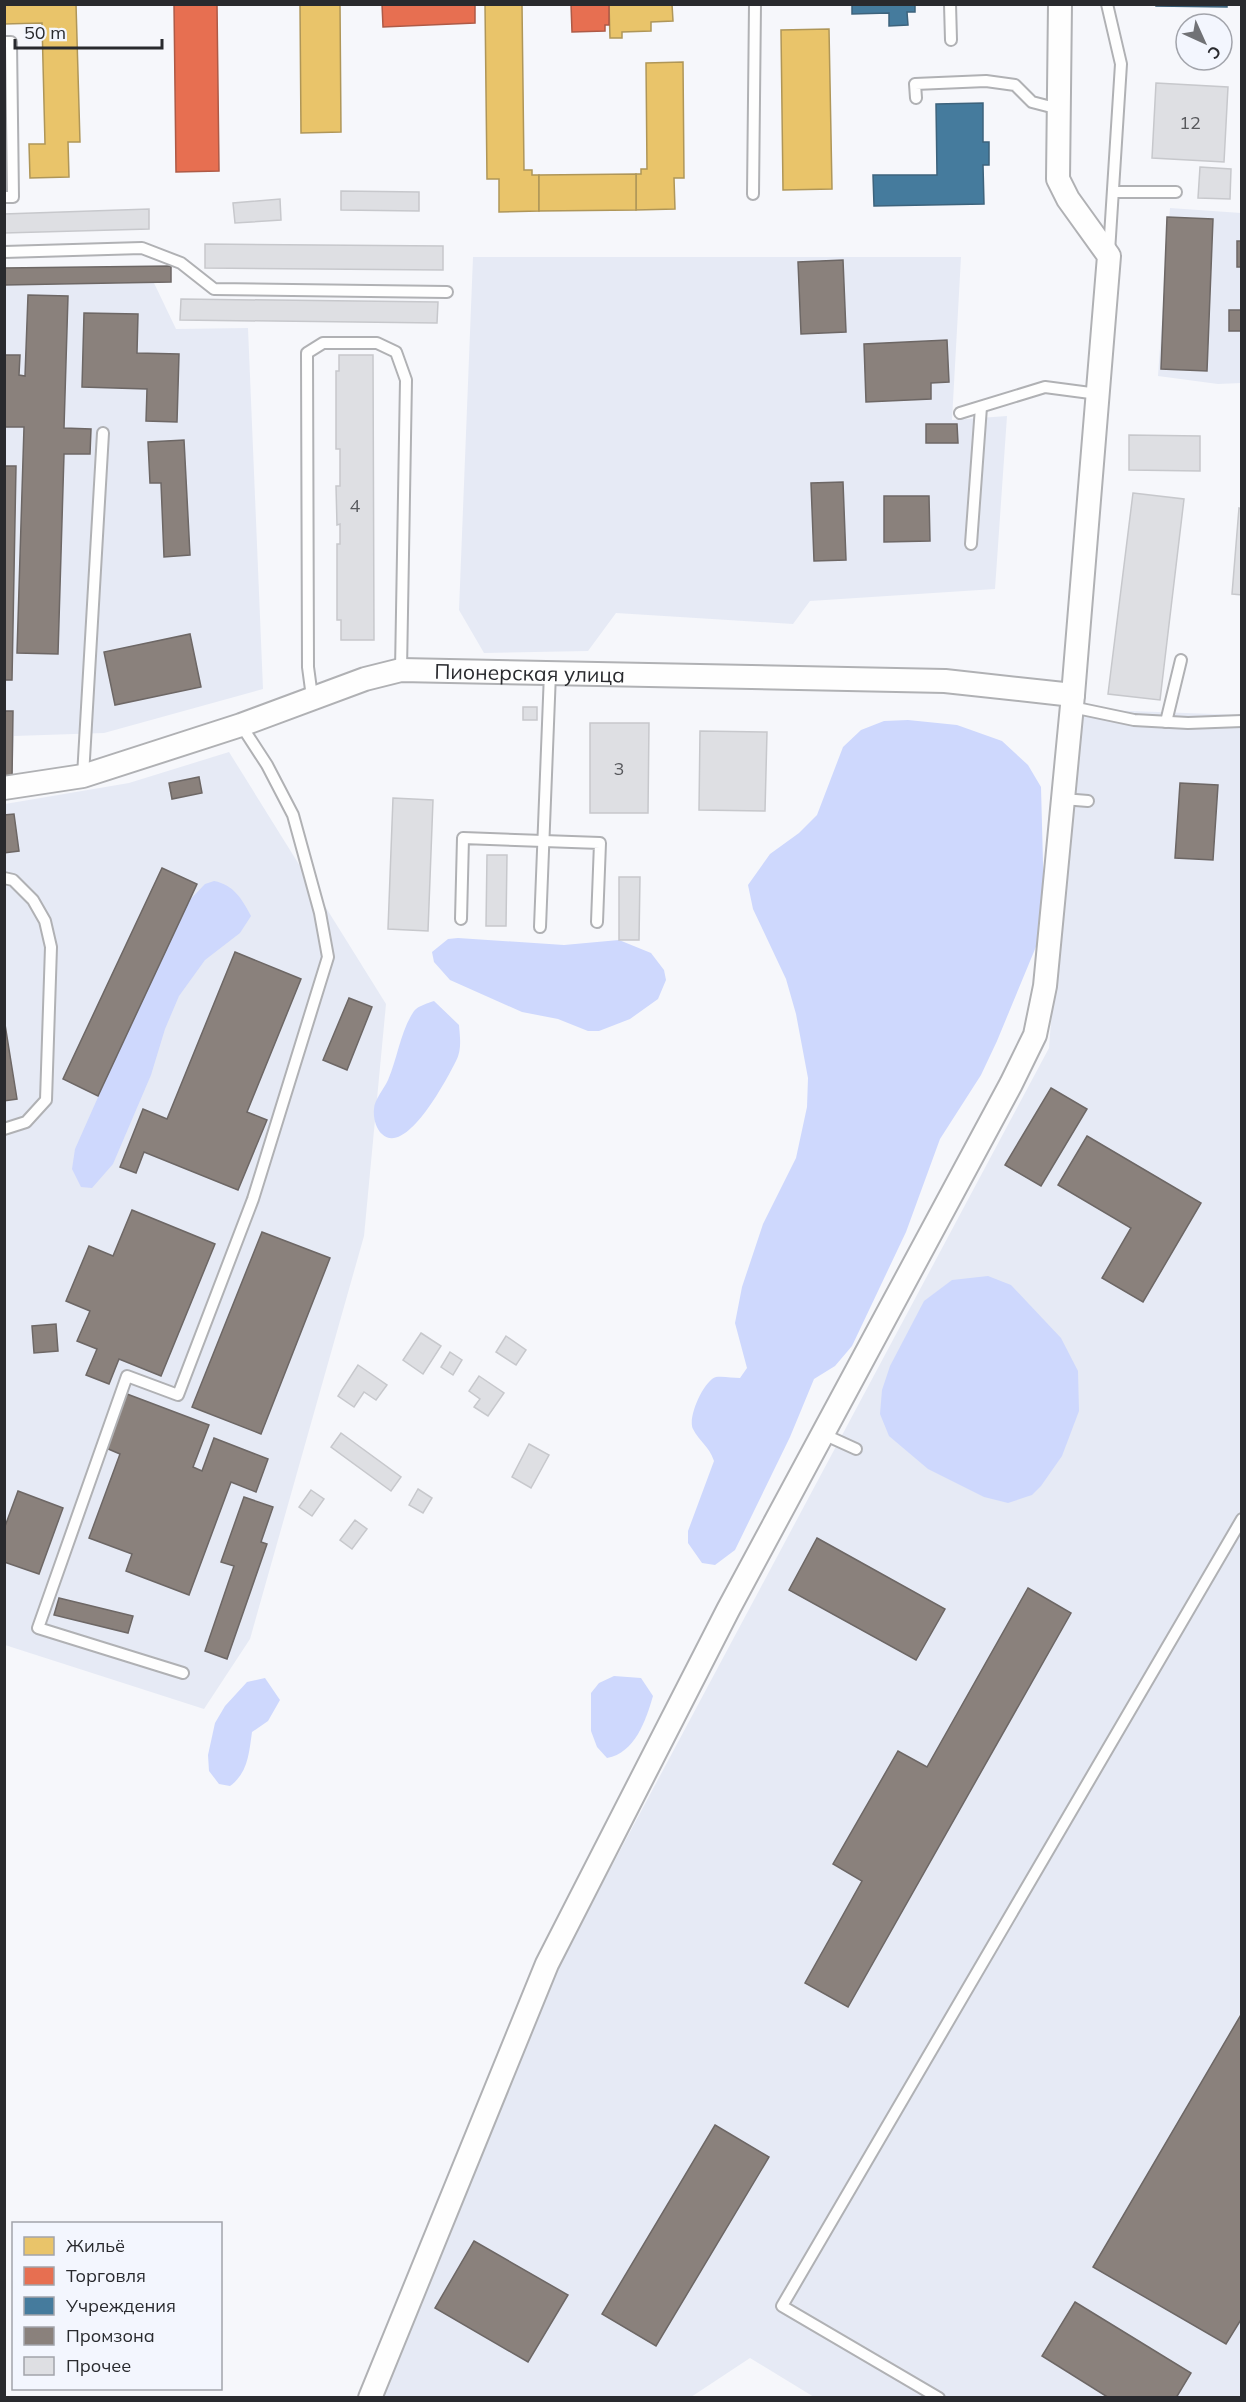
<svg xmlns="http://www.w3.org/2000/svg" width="1246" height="2402" viewBox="0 0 1246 2402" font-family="Mulish,sans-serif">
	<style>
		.built { fill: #e6eaf5 }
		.forest { fill: #ced8fd }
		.homes { fill: #e9c46a; stroke: #af9658; stroke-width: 1.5 }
		.shops { fill: #e76f51; stroke: #ae5a46; stroke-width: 1.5 }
		.public { fill: #457b9d; stroke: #3d637c; stroke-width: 1.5 }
		.industry { fill: #8a817c; stroke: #6d6765; stroke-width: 1.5 }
		.building { fill: #dedfe3; stroke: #c7c8cc; stroke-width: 1.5 }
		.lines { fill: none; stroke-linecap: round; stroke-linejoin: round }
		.service-casing { stroke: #b0b1b4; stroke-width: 14 }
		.minor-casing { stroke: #b0b1b4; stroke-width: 26 }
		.service { stroke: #fefefe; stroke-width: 10 }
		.minor { stroke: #fefefe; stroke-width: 22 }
		.labels { text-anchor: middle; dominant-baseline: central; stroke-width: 6; stroke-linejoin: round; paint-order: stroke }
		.number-label { font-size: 18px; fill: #57585c }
		.street-label { font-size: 21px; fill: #292a2e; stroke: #f3f6fe }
	</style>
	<rect width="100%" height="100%" fill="#f6f7fb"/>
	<g class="built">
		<polygon points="1170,208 1241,213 1241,383 1218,384 1158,376"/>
		<polygon points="473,257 961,257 952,420 1007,416 995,589 810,601 793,624 616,613 588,651 484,653 459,610"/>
		<polygon points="154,283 176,329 248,328 263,689 104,733 14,736 12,782 4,782 4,285"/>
		<polygon points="1075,709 1241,715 1241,2397 814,2397 750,2358 691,2397 381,2398 476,2120 1049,1048"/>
		<polygon points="229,752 386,1004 364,1236 250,1639 204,1709 5,1645 6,1345 5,1344 5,804 129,783"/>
	</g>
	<g class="forest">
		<path d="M908,720L957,725L1002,741L1028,765L1041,787L1044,901L1040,937L997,1041L981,1075L940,1139L906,1232L852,1346L835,1366L814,1379L790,1437L735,1550L715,1565L702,1563L688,1543V1531L714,1461C709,1446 699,1441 693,1429C687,1418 704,1380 716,1377C723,1376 733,1378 740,1378L747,1368L735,1323L742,1287L763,1224L796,1158L807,1107L808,1078L796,1014L786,979L753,909L748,885L770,854L799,833L817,815L843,747L861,730L884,721Z"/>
		<path d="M214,881C234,885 242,899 251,916L240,933L205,960L179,996L165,1029L151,1075L113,1164L92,1188L81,1187L72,1169L75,1149L182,908L205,884Z"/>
		<polygon points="458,938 564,945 619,940 651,953 664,970 666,980 658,999 630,1019 599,1031 588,1031 558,1019 522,1012 450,980 434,962 432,952 448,939"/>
		<path d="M434,1001L459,1025C460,1037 462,1050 456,1061C447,1079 406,1157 382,1134C376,1129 373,1117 374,1109C374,1100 384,1089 388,1080C398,1057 400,1032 414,1011C418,1006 428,1003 434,1001Z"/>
		<polygon points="988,1276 1011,1285 1061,1338 1078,1371 1079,1411 1062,1456 1041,1486 1032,1495 1008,1503 984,1497 928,1469 889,1436 880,1414 882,1390 890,1366 924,1301 952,1280"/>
		<path d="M614,1676L641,1678L653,1696C646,1720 635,1753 607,1758L597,1747L591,1731V1693L599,1683Z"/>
		<path d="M265,1678L280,1700L268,1721L252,1732C249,1753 248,1773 230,1786L219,1784L209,1771L208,1755L215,1723L225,1706L247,1682Z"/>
	</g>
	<g class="homes">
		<polygon points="4,4 76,4 80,142 68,142 69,177 30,178 29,144 45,144 42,23 4,24"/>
		<polygon points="300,4 340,4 341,132 301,133"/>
		<polygon points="485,4 522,4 524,170 532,170 532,175 539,175 539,211 499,212 499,179 487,179"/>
		<polygon points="609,4 672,4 673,21 651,22 651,31 622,32 622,38 610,38"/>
		<polygon points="829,29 832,189 783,190 781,30"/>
		<polygon points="683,62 684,178 674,178 675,209 636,210 636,174 641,174 641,169 647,169 646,63"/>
		<polygon points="636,174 636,210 539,211 539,175"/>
	</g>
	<g class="shops">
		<polygon points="174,4 217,4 219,171 176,172"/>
		<polygon points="382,4 475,4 475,23 383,27"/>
		<polygon points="571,4 609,4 609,25 605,25 605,31 572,32"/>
	</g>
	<g class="public">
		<polygon points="852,4 915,4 915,12 907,12 908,25 889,26 889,13 852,14"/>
		<polygon points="1156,4 1227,4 1227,7 1156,6"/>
		<polygon points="983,103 983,142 989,142 989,165 983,165 984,204 874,206 873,175 937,175 936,104"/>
	</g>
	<g class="industry">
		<polygon points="1167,217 1213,219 1207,371 1161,369"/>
		<rect x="1237" y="241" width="5" height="26"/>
		<polygon points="843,260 846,332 801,334 798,262"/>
		<polygon points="171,266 171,282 4,285 4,268"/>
		<polygon points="28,295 68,296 64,428 91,429 90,454 64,454 58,654 17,653 24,427 4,427 4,355 20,355 19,375 25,376"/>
		<rect x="1229" y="310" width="13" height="21"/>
		<polygon points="84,313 138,314 137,353 179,354 177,422 146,421 147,389 82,387"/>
		<polygon points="947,340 949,382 931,383 931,399 866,402 864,344"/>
		<polygon points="926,424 957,424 958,443 926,443"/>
		<polygon points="184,440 190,555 164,557 161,483 150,483 148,442"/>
		<polygon points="4,466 16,466 12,680 4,680"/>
		<polygon points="843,482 846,560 814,561 811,483"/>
		<polygon points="884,496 929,496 930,541 884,542"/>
		<polygon points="190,634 201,687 115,705 104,652"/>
		<polygon points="4,711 13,711 12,779 4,779"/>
		<polygon points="199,777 202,793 172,799 169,783"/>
		<polygon points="1180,783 1218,785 1213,860 1175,858"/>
		<polygon points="14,814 19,851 4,853 4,815"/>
		<polygon points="162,868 197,884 98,1096 63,1079"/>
		<polygon points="235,952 301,979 247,1112 267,1120 238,1190 144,1152 136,1173 120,1167 143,1109 167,1119"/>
		<polygon points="349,998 372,1007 347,1070 323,1060"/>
		<polygon points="4,1018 17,1099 4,1101"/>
		<polygon points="1051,1088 1087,1109 1041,1186 1005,1165"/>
		<polygon points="1087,1136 1201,1203 1143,1302 1102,1278 1131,1228 1058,1185"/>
		<polygon points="132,1210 215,1244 161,1376 119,1359 109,1384 86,1375 97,1349 77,1341 90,1311 66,1301 89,1246 113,1256"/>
		<polygon points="262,1232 330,1258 261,1434 192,1407"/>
		<polygon points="56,1324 58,1351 34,1353 32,1326"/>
		<polygon points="127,1394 209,1425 193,1467 202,1471 214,1438 268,1459 256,1492 231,1482 189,1595 126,1571 132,1554 89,1538 120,1454 106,1448"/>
		<polygon points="18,1491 63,1508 39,1574 4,1562 4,1529"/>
		<polygon points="244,1497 273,1507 261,1542 267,1544 227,1659 205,1651 234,1566 221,1562"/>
		<polygon points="817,1538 945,1609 916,1660 789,1590"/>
		<polygon points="1028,1588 1071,1613 848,2007 805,1983 862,1881 833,1864 898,1751 927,1767"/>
		<polygon points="59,1598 133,1616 128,1633 54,1615"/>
		<polygon points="1242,2013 1242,2318 1226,2344 1093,2267"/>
		<polygon points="715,2125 769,2157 656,2346 602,2314"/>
		<polygon points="474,2241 568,2295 528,2362 435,2308"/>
		<polygon points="1075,2302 1191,2373 1176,2398 1109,2398 1042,2356"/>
	</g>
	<g class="building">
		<polygon points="1156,83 1228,87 1224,162 1152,158"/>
		<polygon points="1200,167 1231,169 1230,199 1198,198"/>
		<polygon points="341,191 419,192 419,211 341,210"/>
		<polygon points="280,199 281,220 235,223 233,203"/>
		<polygon points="149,209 149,229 4,233 4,214"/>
		<polygon points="205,244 443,246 443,270 205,268"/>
		<polygon points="181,299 438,302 437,323 180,320"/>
		<polygon points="339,355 373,355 374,640 341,640 341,620 337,620 337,544 340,544 340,524 337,525 336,486 340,486 340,449 336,449 336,371 339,371"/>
		<polygon points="1129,435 1200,436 1200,471 1129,470"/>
		<polygon points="1133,493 1184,499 1160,700 1108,694"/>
		<polygon points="1239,508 1242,509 1242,595 1232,594"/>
		<rect x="523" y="707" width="14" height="13"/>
		<polygon points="590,723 649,723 648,813 590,813"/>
		<polygon points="700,731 767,732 765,811 699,810"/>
		<polygon points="393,798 433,800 428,931 388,929"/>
		<polygon points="487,855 507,855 506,926 486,926"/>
		<polygon points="619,877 640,877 639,940 619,940"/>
		<polygon points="421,1333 441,1346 423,1374 403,1360"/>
		<polygon points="506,1336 526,1350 516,1365 496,1352"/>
		<polygon points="450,1352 462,1360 453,1375 441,1367"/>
		<polygon points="358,1365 387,1385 376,1400 364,1392 354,1407 338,1396"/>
		<polygon points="479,1376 504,1393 488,1416 474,1407 480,1399 469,1391"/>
		<polygon points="341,1433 401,1477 391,1491 331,1447"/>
		<polygon points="529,1444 549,1455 531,1488 512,1477"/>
		<polygon points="418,1489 432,1498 423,1513 409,1505"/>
		<polygon points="311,1490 324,1499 312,1516 299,1507"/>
		<polygon points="355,1520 367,1529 352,1549 340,1540"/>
	</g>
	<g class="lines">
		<g class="service-casing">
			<g id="service">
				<polyline points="950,4 951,40"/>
				<polyline points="1107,4 1121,64 1109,252"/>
				<polyline points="4,42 11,42 13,197 4,197"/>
				<polyline points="916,98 915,84 986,81 1015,85 1032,102 1059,109"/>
				<polyline points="1114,192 1176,192"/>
				<polyline points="753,194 755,4"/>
				<polyline points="4,252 142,248 181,263 214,289 447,292"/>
				<polyline points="960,413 1045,387 1098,394"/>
				<polyline points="971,544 981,407"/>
				<polyline points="312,697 308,667 307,353 323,343 377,343 396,352 406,380 401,670"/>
				<polyline points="1072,707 1134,720 1188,723 1242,721"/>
				<polyline points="1166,722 1181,660"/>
				<polyline points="83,776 103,433"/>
				<polyline points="1063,799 1088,801"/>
				<polyline points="4,878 13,880 33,900 45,921 51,947 46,1100 26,1122 4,1129"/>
				<polyline points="461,919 463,838 600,843 597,922"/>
				<polyline points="540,927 550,673"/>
				<polyline points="823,1434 856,1449"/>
				<polyline points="183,1673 38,1628 127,1376 178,1395 253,1199 328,957 320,913 293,815 267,765 241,725"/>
				<polyline points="939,2398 782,2306 1242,1519"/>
			</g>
		</g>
		<g class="minor-casing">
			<g id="minor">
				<path id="s1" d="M4,788L83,776L241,725L365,679L401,670L945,681L1073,695"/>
				<polyline points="370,2398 547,1964 728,1610 1011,1084 1035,1035 1045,986 1073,695 1109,256 1068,199 1058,179 1060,4"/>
			</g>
		</g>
		<use href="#service" class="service"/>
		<use href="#minor" class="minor"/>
	</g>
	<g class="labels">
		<g class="number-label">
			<text x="1190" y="122">12</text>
			<text x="355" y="505">4</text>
			<text x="619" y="768">3</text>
		</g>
		<g class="street-label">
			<text stroke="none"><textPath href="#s1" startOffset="544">Пионерская улица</textPath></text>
		</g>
	</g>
	<rect width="1246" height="2402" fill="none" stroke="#292a2e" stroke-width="12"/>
	<rect x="12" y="2222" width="210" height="168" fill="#f3f6fe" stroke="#a2a4ab" stroke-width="1.5"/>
	<rect x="24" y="2237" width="30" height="18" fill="#e9c46a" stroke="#a2a4ab" stroke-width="1.5"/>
	<text x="66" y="2252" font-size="18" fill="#292a2e">Жильё</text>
	<rect x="24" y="2267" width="30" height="18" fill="#e76f51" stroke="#a2a4ab" stroke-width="1.5"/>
	<text x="66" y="2282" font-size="18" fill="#292a2e">Торговля</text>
	<rect x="24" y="2297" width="30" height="18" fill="#457b9d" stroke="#a2a4ab" stroke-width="1.5"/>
	<text x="66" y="2312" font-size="18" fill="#292a2e">Учреждения</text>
	<rect x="24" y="2327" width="30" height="18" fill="#8a817c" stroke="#a2a4ab" stroke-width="1.5"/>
	<text x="66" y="2342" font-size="18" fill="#292a2e">Промзона</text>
	<rect x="24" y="2357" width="30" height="18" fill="#dedfe3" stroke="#a2a4ab" stroke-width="1.5"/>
	<text x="66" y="2372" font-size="18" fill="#292a2e">Прочее</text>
	<g transform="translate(1204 42) rotate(135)"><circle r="28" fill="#f3f6fe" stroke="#a2a4ab" stroke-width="1.5"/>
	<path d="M0-4.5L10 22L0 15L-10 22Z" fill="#717276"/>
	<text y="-9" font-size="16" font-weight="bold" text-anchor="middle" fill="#292a2e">С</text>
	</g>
	<path d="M15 39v9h147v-9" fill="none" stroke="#292a2e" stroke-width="3"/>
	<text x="24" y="39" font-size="18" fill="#292a2e" stroke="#f3f6fe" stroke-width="4.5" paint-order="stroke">50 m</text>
</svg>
